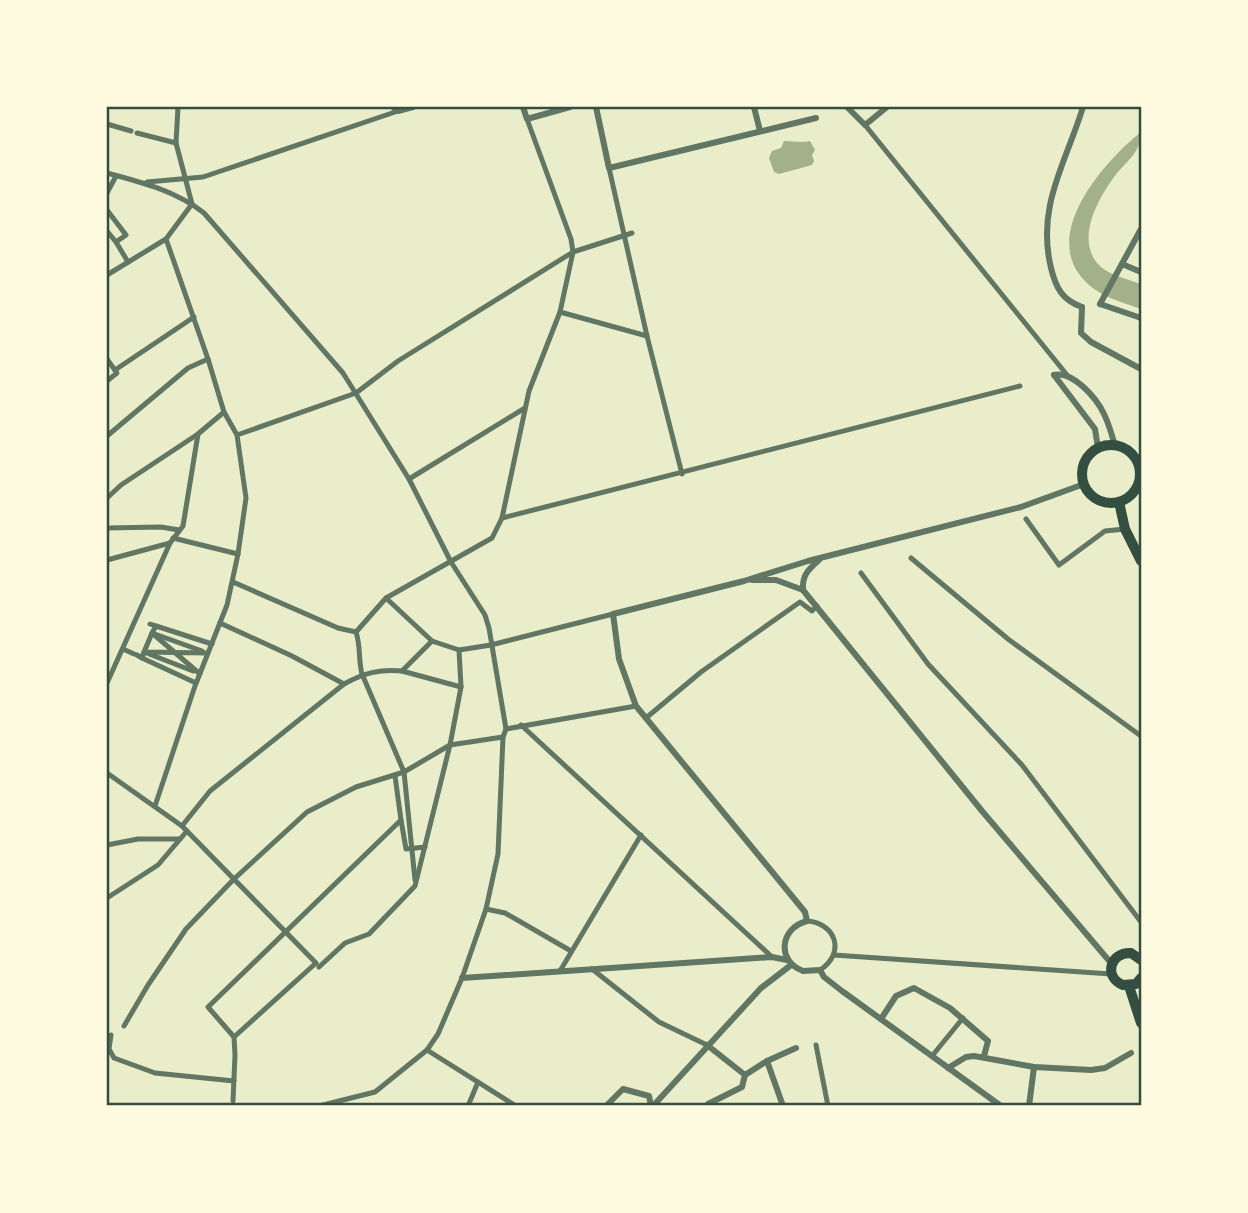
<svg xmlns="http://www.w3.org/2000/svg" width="1248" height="1213" viewBox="0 0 1248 1213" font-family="Overpass,sans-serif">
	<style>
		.water { fill: #a3b18a }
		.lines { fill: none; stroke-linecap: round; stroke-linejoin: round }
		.pedestrian { stroke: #617663; stroke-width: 5 }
		.minor { stroke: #617663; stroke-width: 6 }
		.primary { stroke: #344e41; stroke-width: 10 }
		.neatline { fill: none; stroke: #344e41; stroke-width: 2.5 }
	</style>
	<rect width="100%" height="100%" fill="#e9edc9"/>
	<g class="water">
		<path d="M1141,132C1141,153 1127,160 1114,177C1099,198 1076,237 1097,263C1107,275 1127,279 1141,284V309C1122,302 1098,296 1084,280C1040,233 1105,161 1141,132Z"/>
		<path d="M784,141C794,141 800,143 810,141L815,150L812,155L814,161L812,165L779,174L774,172L769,158L772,151L781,148Z"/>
	</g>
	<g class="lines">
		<g class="pedestrian">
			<polyline points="178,107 176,143 192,204"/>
			<polyline points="107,124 131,131"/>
			<polyline points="865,125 1067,375"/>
			<polyline points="137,133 176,143"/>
			<polyline points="609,168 647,336 682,474"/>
			<path d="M107,173C141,182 176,191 204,213L343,373L409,479L451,562L485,615L489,628L506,729L503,737L498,854L486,909L462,978L438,1034L427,1050L375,1092L319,1106"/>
			<polyline points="147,182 203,177 398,111"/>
			<polyline points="107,193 116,176"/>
			<polyline points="107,210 126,235 116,242 128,262"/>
			<polyline points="107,231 116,242"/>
			<polyline points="107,275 166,239 192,204"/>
			<polyline points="560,312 647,336"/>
			<polyline points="107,359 117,373 107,381"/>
			<polyline points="115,370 194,317"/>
			<polyline points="237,435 356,393 398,361 573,252 632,233"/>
			<polyline points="107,436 188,368 208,359"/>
			<polyline points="409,479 525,408"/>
			<polyline points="107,498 121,485 198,434"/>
			<polyline points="502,518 1020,386"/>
			<polyline points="1026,519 1059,565 1105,531 1125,529"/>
			<polyline points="107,528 161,527 179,530"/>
			<polyline points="173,538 238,554"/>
			<polyline points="911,558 1008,639 1141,736"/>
			<polyline points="107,560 170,543"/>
			<polyline points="861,573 928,664 1022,765 1141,922"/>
			<polyline points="233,582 338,628 356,632"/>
			<polyline points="386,598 432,641"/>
			<polyline points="220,623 292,656 344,684"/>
			<polyline points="150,624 156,626 152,633 202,651"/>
			<polyline points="156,626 212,644"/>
			<polyline points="356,632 386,598 492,538 502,518 529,391 560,312 573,252 571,239 527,119"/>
			<path d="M356,632C361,647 358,659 362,674L404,772L415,880"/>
			<polyline points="123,649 134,654"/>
			<polyline points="137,655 142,658 144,652 193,671"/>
			<polyline points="142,658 196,683"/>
			<polyline points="402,671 461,687"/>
			<polyline points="200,674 152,633 144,652 208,653"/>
			<polyline points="107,683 170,543 183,526 198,434 224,412"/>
			<polyline points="646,718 701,672 800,602 812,611 817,606"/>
			<polyline points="521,725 772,957"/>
			<polyline points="506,729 636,706"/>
			<polyline points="107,773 182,826 316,963 234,1037"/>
			<polyline points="155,806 195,686 227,605 238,554 246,498 237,435 224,412 208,359 166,239"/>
			<polyline points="401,820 406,849 425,847"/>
			<path d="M182,826L210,791L344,684C364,673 379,669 402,671L432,641L459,650L491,645L613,614"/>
			<polyline points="107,845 138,839 180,839"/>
			<polyline points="107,898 158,865 187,831"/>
			<polyline points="486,909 505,913 571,951"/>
			<path d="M807,921C836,923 846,953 820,970"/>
			<polyline points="834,955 1111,974"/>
			<polyline points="319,967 345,943 369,934 415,886 450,745 461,687 459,650"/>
			<polyline points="592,969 659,1022 707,1045"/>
			<polyline points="560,971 641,835"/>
			<polyline points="124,1026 148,985 186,929 234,879 307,812 356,787 404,772 450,745 503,737"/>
			<polyline points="111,1035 109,1049 114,1058 155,1073 234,1081"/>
			<polyline points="816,1045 828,1106"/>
			<polyline points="427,1050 516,1106"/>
			<polyline points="932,1056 963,1018"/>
			<polyline points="233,1101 235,1055 234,1037 208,1007 401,820 395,776"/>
			<polyline points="468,1106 478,1082"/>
		</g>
		<g class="minor">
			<polyline points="393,107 398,111 413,107"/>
			<polyline points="523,107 527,119 570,107"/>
			<polyline points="596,107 609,168 816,118"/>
			<polyline points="754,107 760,131"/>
			<polyline points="847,107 865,125 887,107"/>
			<polyline points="1122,264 1141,272"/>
			<polyline points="1100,304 1141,229"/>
			<polyline points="1100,304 1141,318"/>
			<path d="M1082,307C1062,300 1056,288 1051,268C1036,206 1066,163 1083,107"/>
			<polyline points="1082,307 1081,333 1091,342 1141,369"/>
			<path d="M1054,375C1073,370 1097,399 1104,414C1109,424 1112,435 1115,446"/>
			<polyline points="1054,375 1095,429 1098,448"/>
			<polyline points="752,580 776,580 803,590 982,811 1111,963"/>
			<path d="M803,590C802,575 808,570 819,560"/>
			<polyline points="462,978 772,957 787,960"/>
			<polyline points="881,1019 896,996 914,988 950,1008 988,1041 984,1056"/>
			<polyline points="707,1045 745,1075"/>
			<polyline points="767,1061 783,1106"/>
			<polyline points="948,1068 966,1057 974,1056 1034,1067 1091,1070 1105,1068 1131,1053"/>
			<polyline points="606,1106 623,1089 649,1096 651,1106"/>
			<polyline points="653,1106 761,988 791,965"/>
			<polyline points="709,1106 708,1104 742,1087 745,1075 767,1061 796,1048"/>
			<path d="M1001,1106L842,991L824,977L820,970L803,971C776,961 780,928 807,921L805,912L636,706L619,659L613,614L744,581L808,561L1021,507L1084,484"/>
			<polyline points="1029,1106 1034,1067"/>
		</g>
		<g class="primary">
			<circle cx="1111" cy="474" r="29"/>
			<polyline points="1119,502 1125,529 1141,561"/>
			<path d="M1141,960L1131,953C1110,952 1103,977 1123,985L1136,984L1141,978"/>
			<polyline points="1129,986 1141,1023"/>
		</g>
	</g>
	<rect width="1248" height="1213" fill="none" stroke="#fefae0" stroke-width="217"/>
	<rect x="108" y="108" width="1032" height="996" class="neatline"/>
</svg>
